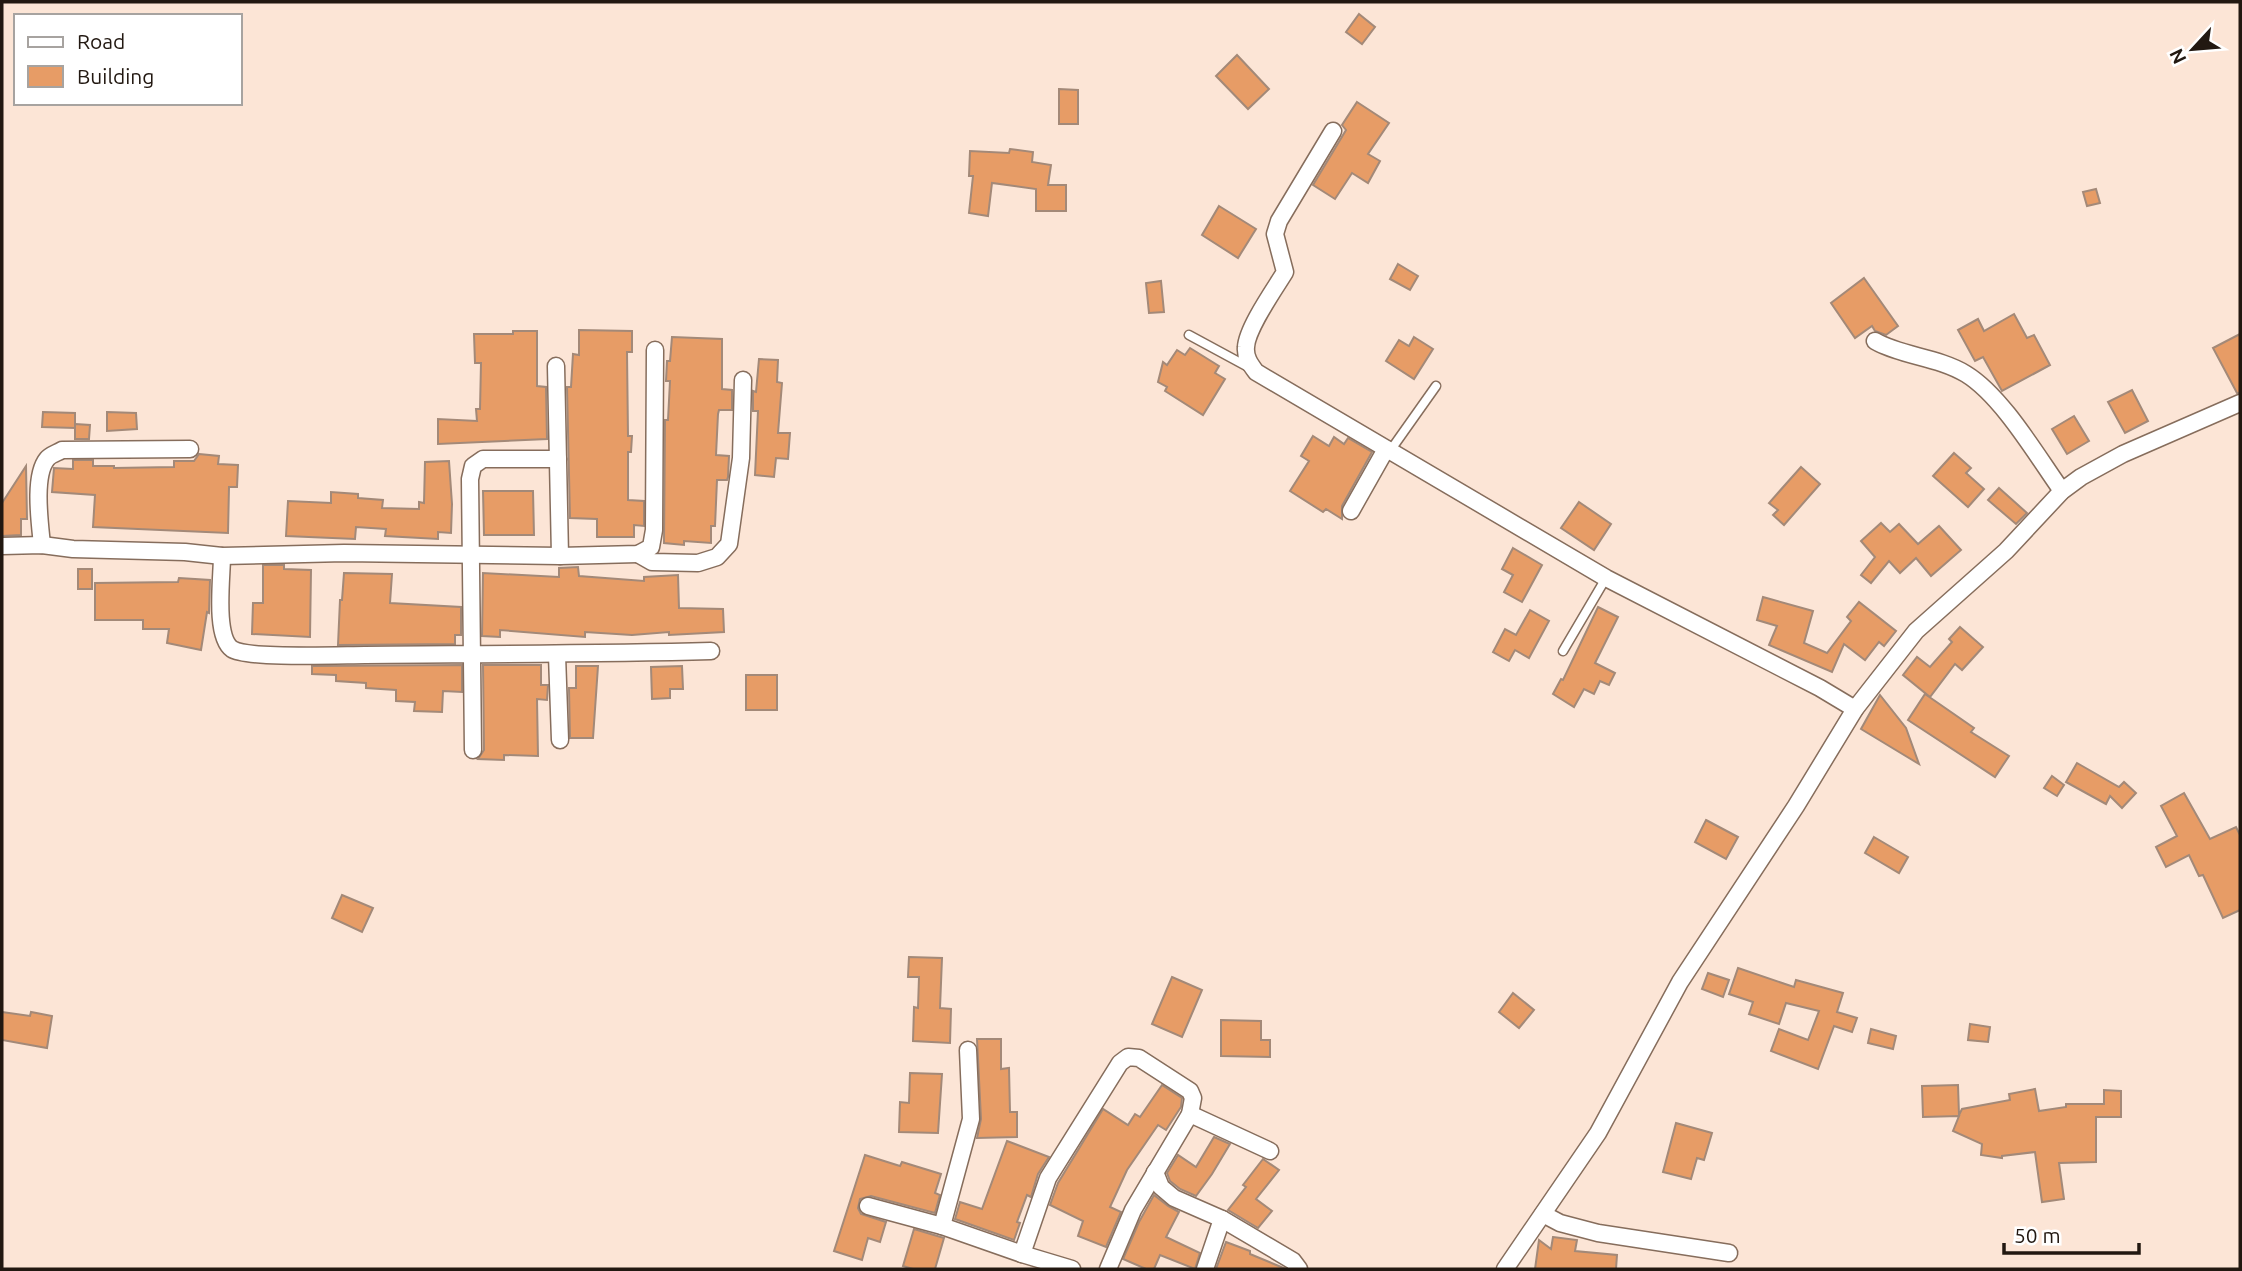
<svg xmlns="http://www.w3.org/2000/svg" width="2242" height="1271" viewBox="0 0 2242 1271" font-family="Ubuntu,sans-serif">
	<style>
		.building { fill: #e79c66; stroke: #a38978; stroke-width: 2 }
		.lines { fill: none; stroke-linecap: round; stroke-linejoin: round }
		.service-casing { stroke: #866d5c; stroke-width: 11 }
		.minor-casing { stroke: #866d5c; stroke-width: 19 }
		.service { stroke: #fff; stroke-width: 8 }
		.minor { stroke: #fff; stroke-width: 16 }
	</style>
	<rect width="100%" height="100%" fill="#fce5d6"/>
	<g class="building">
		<polygon points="1359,14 1375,27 1362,44 1346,32"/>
		<polygon points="1237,55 1269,89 1248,109 1216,76"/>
		<polygon points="1059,89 1078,90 1078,124 1059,124"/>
		<polygon points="1357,102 1389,123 1368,154 1380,161 1368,183 1352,173 1335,199 1313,185 1346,130 1342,125"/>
		<polygon points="1010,149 1033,152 1032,162 1051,165 1048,185 1066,185 1066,211 1036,211 1036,189 992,183 988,216 969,213 973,176 969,176 970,151 1009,153"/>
		<polygon points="2096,189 2100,203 2087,206 2083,192"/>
		<polygon points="1219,206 1256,229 1238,258 1202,235"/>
		<polygon points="1398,264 1418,276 1410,290 1390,279"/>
		<polygon points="1864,278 1898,326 1886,335 1875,331 1872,326 1855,338 1831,303"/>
		<polygon points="1161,281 1164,312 1149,313 1146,283"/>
		<polygon points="2014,314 2027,338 2034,335 2050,365 2002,391 1983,357 1975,361 1958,330 1978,319 1984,331"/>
		<polygon points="579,330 632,331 632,352 627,352 628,436 632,436 631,452 628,452 628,500 644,501 644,526 634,525 634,537 597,537 597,519 570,518 567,387 571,387 573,354 579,355"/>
		<polygon points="513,331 537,331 537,386 546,387 547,439 438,444 438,419 477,421 476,409 480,409 481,363 475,363 474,334 513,334"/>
		<polygon points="2240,334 2240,393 2237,393 2213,348"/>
		<polygon points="672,337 722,339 722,389 732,390 732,410 719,410 718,414 716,455 729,456 728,477 727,480 717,480 715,526 711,526 711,543 684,541 684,545 664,543 665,420 668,420 670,381 666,381 667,361 670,361"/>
		<polygon points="1414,337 1433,349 1414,379 1386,361 1399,340 1409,346"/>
		<polygon points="1190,348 1219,366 1215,373 1225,379 1203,415 1165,391 1167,387 1158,382 1163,362 1167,365 1177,350 1185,355"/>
		<polygon points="759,359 778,360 777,382 782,383 778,433 790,433 788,459 776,458 774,477 755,475 758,411 753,411 753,391 756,392"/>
		<polygon points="2132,390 2148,421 2125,433 2108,402"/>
		<polygon points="43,412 75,413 75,428 42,427"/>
		<polygon points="107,412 136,413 137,429 107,431"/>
		<polygon points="2074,416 2089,441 2067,454 2052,429"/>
		<polygon points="75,424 90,425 89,439 75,439"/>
		<polygon points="1313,436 1329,446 1334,437 1344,444 1348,438 1372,452 1342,506 1342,519 1326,509 1323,512 1290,491 1309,461 1301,456"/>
		<polygon points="1954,453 1971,468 1966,473 1984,489 1968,507 1933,476"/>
		<polygon points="199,454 219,456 218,464 238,465 237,487 229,487 228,533 93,527 95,495 52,492 54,468 73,469 73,460 93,460 93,466 114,466 114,468 174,467 174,461 194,461"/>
		<polygon points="449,461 452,504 451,533 438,532 438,539 385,536 386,529 356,527 355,539 286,536 288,501 331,503 331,492 358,494 358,498 383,500 382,508 419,509 419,502 424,503 425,462"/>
		<polygon points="26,466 27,519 21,519 21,535 2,536 2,503"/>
		<polygon points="1801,467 1820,484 1784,525 1773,515 1778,510 1769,503"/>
		<polygon points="1999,488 2027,513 2016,524 1988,500"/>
		<polygon points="483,491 533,491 534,535 484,535"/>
		<polygon points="1579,502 1611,524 1594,550 1561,528"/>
		<polygon points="1881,523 1890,532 1899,524 1918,544 1939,526 1961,550 1931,576 1916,558 1900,573 1889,561 1871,583 1861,575 1875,557 1861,541"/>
		<polygon points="1513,548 1542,565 1522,602 1504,592 1513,575 1502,569"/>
		<polygon points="263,565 284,565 284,569 311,570 310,637 252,634 253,603 263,603"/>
		<polygon points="578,567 579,576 644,581 644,577 678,575 679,608 723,609 724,632 669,635 669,632 632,635 585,632 585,637 500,630 500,637 482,636 483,573 559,577 559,568"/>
		<rect x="78" y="569" width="14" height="20"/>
		<polygon points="344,573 392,574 390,603 461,607 461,635 455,635 455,644 338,645 340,600 342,600"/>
		<polygon points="179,578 210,580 209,613 207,612 201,650 167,643 169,629 143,629 143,620 95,620 95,583 178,582"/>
		<polygon points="1763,597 1813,611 1804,643 1827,653 1851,621 1847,617 1859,602 1896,631 1884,646 1879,642 1865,660 1844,644 1832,672 1769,645 1777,626 1757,620"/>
		<polygon points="1598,607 1618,617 1595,663 1615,673 1609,685 1600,681 1594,694 1584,689 1574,707 1553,694 1561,679 1563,680"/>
		<polygon points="1530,610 1549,621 1529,658 1515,650 1509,661 1493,652 1505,629 1516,635"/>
		<polygon points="1960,627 1983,647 1962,670 1955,664 1930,697 1903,675 1917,657 1930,667 1952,642 1949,639"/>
		<polygon points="462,665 462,692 443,691 442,712 414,711 415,702 396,701 396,690 366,688 366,683 336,681 336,675 312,674 312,666"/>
		<polygon points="483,665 541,665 541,685 548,685 547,700 537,699 538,756 504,755 504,760 478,759 484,750"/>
		<polygon points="576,666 598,666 593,738 570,738 569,688 576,688"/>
		<polygon points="682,666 683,689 670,689 670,698 652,699 651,667"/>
		<rect x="746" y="675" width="31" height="35"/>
		<polygon points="1925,694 1974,728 1971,732 2009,756 1995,777 1908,720"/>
		<polygon points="1880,695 1906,728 1919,764 1861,729"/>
		<polygon points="2077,763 2119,787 2124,782 2136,793 2122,808 2110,796 2106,804 2066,782"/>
		<polygon points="2052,776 2064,785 2057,796 2044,788"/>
		<polygon points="2184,793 2210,839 2236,827 2240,835 2240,910 2223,918 2203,875 2199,876 2189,855 2166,867 2156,847 2177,836 2161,806"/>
		<polygon points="1706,820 1738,837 1726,859 1695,842"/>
		<polygon points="1874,837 1908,857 1899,873 1865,853"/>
		<polygon points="342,895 373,908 362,932 332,918"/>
		<polygon points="909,957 942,958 940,1008 951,1009 950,1043 913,1041 914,1007 918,1008 919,977 908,977"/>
		<polygon points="1738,968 1794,987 1796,980 1843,993 1837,1012 1857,1018 1852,1032 1834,1026 1818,1069 1771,1051 1779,1029 1808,1040 1819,1011 1786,1003 1779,1024 1749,1014 1753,1002 1729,994"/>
		<polygon points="1708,973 1729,980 1723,997 1702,989"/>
		<polygon points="1172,977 1202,990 1182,1037 1152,1024"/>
		<polygon points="1513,993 1534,1010 1519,1028 1499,1012"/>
		<polygon points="2,1012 30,1016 31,1012 52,1016 47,1048 2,1040"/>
		<polygon points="1221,1020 1261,1021 1261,1040 1270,1040 1270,1057 1221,1056"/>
		<polygon points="1970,1024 1990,1027 1988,1042 1968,1040"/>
		<polygon points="1871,1029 1896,1036 1893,1049 1868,1043"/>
		<polygon points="977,1039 1001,1039 1001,1069 1009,1068 1010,1112 1017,1112 1017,1137 977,1138 981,1119"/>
		<polygon points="910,1073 942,1074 938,1133 899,1132 900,1102 909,1103"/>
		<polygon points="1162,1085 1182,1098 1181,1107 1166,1130 1158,1125 1127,1170 1110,1207 1121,1212 1106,1247 1078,1236 1083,1221 1050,1205 1058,1183 1103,1109 1128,1125 1135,1114 1140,1117"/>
		<polygon points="1958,1085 1959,1115 1962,1109 2010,1100 2009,1094 2035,1089 2039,1111 2066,1107 2066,1104 2104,1104 2104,1090 2121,1091 2121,1117 2096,1117 2096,1162 2059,1163 2064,1199 2042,1202 2035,1152 2002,1156 2002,1158 1981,1155 1982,1144 1953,1131 1959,1116 1923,1117 1922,1086"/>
		<polygon points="1676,1123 1712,1133 1704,1160 1697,1158 1691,1179 1663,1172"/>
		<polygon points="1214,1137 1230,1144 1212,1174 1196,1196 1180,1189 1170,1181 1167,1173 1178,1155 1196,1167"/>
		<polygon points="1007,1141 1049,1157 1038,1174 1031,1197 1027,1195 1017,1222 1020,1223 1014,1240 955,1219 960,1202 982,1209"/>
		<polygon points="865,1155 900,1166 902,1162 941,1174 935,1193 940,1195 935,1213 871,1196 860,1199 858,1208 861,1214 886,1222 880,1242 868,1238 862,1260 834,1251"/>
		<polygon points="1263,1159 1279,1170 1256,1199 1272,1211 1258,1228 1228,1210 1246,1187 1243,1185"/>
		<polygon points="1154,1195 1168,1206 1179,1212 1166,1237 1200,1253 1195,1269 1160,1255 1154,1269 1146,1269 1123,1259 1139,1222"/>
		<polygon points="914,1229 944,1238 935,1269 913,1269 903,1266"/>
		<polygon points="1553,1237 1577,1240 1575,1251 1617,1255 1616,1269 1535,1269 1539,1240 1551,1249"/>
		<polygon points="1226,1242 1250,1251 1250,1254 1286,1269 1216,1269"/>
	</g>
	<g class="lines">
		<g class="service-casing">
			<g id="service">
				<polyline points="1189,335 1250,368"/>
				<polyline points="1390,451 1436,386"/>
				<polyline points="1563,651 1606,578"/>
			</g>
		</g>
		<g class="minor-casing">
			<g id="minor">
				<path d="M1333,131L1279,221L1275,234L1285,272C1274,290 1247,328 1246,347C1245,357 1250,364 1256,372L1606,578L1820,688L1855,709"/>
				<path d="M1875,341C1901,356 1938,357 1966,374C2002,396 2037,456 2062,491"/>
				<polyline points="556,366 560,556"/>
				<polyline points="1351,511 1386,449"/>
				<path d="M42,545C40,524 33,476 47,459C50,455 57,453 62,450L190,449"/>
				<polyline points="2,546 42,545 73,549 185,552 222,556 344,553 560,556 638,554 651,547 654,530 655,350"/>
				<polyline points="638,554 652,562 698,563 717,557 729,544 741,458 743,380"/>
				<path d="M222,556C222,577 214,636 232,649C247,659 342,655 365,655C480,654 596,654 711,651"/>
				<polyline points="557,655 560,740"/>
				<polyline points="473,750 470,479 473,466 483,459 558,459"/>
				<polyline points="1190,1114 1270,1151"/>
				<polyline points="1155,1172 1161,1187 1174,1198 1222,1219 1293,1261 1299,1269"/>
				<polyline points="868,1206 942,1226 1022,1254 1048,1178 1120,1063 1128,1057 1139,1058 1190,1091 1193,1098 1190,1114 1133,1210 1108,1269"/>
				<polyline points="1543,1214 1560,1223 1598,1233 1729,1253"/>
				<polyline points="942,1226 971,1119 968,1050"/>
				<polyline points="1022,1254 1072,1269"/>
				<polyline points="1205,1269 1222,1219"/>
				<polyline points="1505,1269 1598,1133 1680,982 1796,806 1855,709 1916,631 2006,551 2062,491 2081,477 2123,454 2240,403"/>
			</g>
		</g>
		<use href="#service" class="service"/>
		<use href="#minor" class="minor"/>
	</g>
	<rect width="2242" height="1271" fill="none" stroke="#221811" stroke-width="7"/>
	<rect x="14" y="14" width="228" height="91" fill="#ffffff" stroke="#a7a3a0" stroke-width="2"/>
	<rect x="28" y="37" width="35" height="10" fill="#ffffff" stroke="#a7a3a0" stroke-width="2"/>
	<text x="77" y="49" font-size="21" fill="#221811">Road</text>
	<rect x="28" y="66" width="35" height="21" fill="#e79c66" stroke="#a7a3a0" stroke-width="2"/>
	<text x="77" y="84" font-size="21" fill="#221811">Building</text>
	<g transform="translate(2193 49) rotate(244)" stroke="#ffffff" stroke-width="5" paint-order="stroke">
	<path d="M0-5L12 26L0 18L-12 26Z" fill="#221811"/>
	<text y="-10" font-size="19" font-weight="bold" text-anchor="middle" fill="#221811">N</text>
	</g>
	<path d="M2004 1243v10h135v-10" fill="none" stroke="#221811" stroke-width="3.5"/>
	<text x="2014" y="1243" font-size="21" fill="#221811" stroke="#ffffff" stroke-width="5" paint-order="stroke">50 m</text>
</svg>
